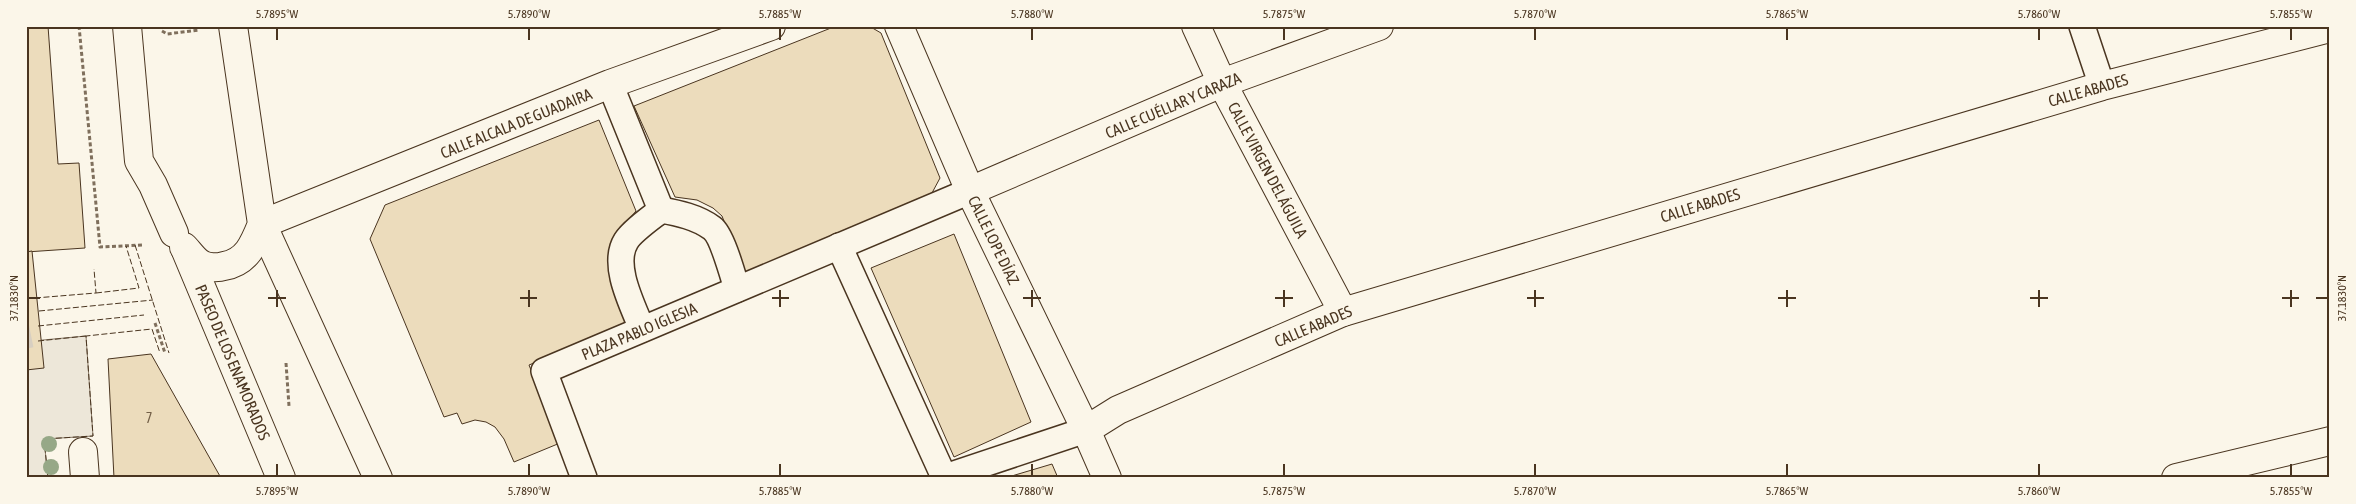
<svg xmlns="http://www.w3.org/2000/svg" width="2356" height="504" viewBox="0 0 2356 504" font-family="'Asap Condensed',sans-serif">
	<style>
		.parking { fill: #ede7d9; stroke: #887966 }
		.building { fill: #ecdcbc; stroke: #4a3520 }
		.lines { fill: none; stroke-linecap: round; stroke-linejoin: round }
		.pedestrian-tunnel { stroke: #d8cfc1; stroke-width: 25; stroke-dasharray: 25 12; stroke-linecap: butt }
		.pedestrian-casing { stroke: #4a3520; stroke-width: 28 }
		.minor-casing { stroke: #4a3520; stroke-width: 30 }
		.tertiary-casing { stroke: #4a3520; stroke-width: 30 }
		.path { stroke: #7f6f5c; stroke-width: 3; stroke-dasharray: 4 2.5; stroke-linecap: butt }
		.pedestrian { stroke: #fbf6e9; stroke-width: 25 }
		.minor { stroke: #fbf6e9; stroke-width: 28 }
		.tertiary { stroke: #fbf6e9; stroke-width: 28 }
		.fence { stroke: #4a3520; stroke-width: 1; stroke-dasharray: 6 2.5; stroke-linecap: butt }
		.tree { fill: #96a887 }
		.ticks { fill: none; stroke: #4a3520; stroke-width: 2 }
		.labels { text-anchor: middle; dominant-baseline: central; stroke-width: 4; stroke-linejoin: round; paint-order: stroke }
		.number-label { font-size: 14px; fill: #725f47 }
		.street-label { font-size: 16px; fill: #4a3520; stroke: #fbf6e9 }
		.neatline { fill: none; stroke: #4a3520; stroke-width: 2 }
		.ticks-label { font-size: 12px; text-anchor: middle; fill: #4a3520 }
	</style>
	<rect width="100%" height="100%" fill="#fbf6e9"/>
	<polygon class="parking" points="26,290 32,341 86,336 93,436 44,439 48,478 26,478"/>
	<g class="building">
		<polygon points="26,26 48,26 58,164 79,163 85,248 26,252"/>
		<polygon points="836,26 869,26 881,33 940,178 925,206 746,277 722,216 713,208 697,200 675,197 634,106"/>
		<polygon points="599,120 636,211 618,232 636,321 529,365 560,443 514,462 504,439 495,427 486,422 475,420 462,424 457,413 444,417 370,239 385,205"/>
		<polygon points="954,234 1031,422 954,457 871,268"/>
		<polygon points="32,251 44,368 26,370 26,252"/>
		<polygon points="151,354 221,478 114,478 108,359"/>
		<polygon points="1052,464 1058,478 1005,478"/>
	</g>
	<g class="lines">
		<polyline class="pedestrian-tunnel" points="26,336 31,335"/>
		<g class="pedestrian-casing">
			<g id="pedestrian">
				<polyline points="2082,26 2102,86"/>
				<path d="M610,84L661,210C651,218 632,231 626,241C611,265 633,306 642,329"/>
				<path d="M661,210C678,213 697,217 712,228C722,235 733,276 737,289"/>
				<polyline points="839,246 944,477"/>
				<polyline points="584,478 544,371 970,191"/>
				<polyline points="942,478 1086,430"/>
			</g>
		</g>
		<g class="minor-casing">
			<g id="minor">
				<polyline points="899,26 970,191 1086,430 1107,478"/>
				<polyline points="1196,26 1222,83 1343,312"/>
				<polyline points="970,191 1222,83 1379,26"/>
				<polyline points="262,224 610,84 771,26"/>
				<polyline points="1086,430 1118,410 1343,312 2102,86 2330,28"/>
				<polyline points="83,452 85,478"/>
				<polyline points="2176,478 2330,441"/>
			</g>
		</g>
		<g class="tertiary-casing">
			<g id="tertiary">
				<polyline points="127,26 139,161 153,185 174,233"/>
				<polyline points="262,224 378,478"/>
				<path d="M184,247C189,252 195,261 201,264C207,268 218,268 224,266C247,262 254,244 262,224L233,26"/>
				<polyline points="186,251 281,478"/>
			</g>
		</g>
		<g class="path">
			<polyline points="79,26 100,247 143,245"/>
			<polyline points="162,31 167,34 199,30"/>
			<polyline points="155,323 165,353"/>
			<polyline points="286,363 289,406"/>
		</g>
		<use href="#pedestrian" class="pedestrian"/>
		<use href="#minor" class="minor"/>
		<use href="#tertiary" class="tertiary"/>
		<g class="fence">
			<polyline points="135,245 169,353"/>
			<polyline points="96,293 139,288 126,246"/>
			<polyline points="35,298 96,293 94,269"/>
			<polyline points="39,311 153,300"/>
			<polyline points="38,326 144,315"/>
			<polyline points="38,341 86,336"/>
			<polyline points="48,478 44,439 93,436 86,336 152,329 160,353"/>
		</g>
	</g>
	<g class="tree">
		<circle cx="49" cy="444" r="8"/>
		<circle cx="51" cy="467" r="8"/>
	</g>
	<path class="ticks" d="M277,28V40M529,28V40M780,28V40M1032,28V40M1284,28V40M1535,28V40M1787,28V40M2039,28V40M2291,28V40M277,290V307M529,290V307M780,290V307M1032,290V307M1284,290V307M1535,290V307M1787,290V307M2039,290V307M2291,290V307M28,298H40M268,298H286M520,298H537M772,298H789M1023,298H1041M1275,298H1293M1527,298H1544M1778,298H1796M2030,298H2048M2282,298H2299M2316,298H2328M277,464V476M529,464V476M780,464V476M1032,464V476M1284,464V476M1535,464V476M1787,464V476M2039,464V476M2291,464V476"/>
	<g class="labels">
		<g class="number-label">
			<text x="149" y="418">7</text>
		</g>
		<g class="street-label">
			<text transform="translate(2088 90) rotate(-16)">CALLE ABADES</text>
			<text transform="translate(1173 105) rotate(-23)">CALLE CUÉLLAR Y CARAZA</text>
			<text transform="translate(516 123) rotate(-22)">CALLE ALCALA DE GUADAIRA</text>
			<text transform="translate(1268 170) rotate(62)">CALLE VIRGEN DEL ÁGUILA</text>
			<text transform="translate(1700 205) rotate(-17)">CALLE ABADES</text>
			<text transform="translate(994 240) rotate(64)">CALLE LOPE DÍAZ</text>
			<text transform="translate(1313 326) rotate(-23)">CALLE ABADES</text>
			<text transform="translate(639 331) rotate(-23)">PLAZA PABLO IGLESIA</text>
			<text transform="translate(233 362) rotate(67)">PASEO DE LOS ENAMORADOS</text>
		</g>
	</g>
	<rect width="2356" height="504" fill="none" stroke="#fbf6e9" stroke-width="55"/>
	<rect x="28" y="28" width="2300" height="448" class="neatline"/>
	<g class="ticks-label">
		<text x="277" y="18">5.7895°W</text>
		<text x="529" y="18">5.7890°W</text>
		<text x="780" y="18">5.7885°W</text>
		<text x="1032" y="18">5.7880°W</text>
		<text x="1284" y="18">5.7875°W</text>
		<text x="1535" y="18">5.7870°W</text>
		<text x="1787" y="18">5.7865°W</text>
		<text x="2039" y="18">5.7860°W</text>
		<text x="2291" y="18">5.7855°W</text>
		<text transform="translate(14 298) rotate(-90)" y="4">37.1830°N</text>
		<text transform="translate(2342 298) rotate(-90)" y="4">37.1830°N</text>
		<text x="277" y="495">5.7895°W</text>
		<text x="529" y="495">5.7890°W</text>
		<text x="780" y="495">5.7885°W</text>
		<text x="1032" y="495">5.7880°W</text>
		<text x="1284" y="495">5.7875°W</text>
		<text x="1535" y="495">5.7870°W</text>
		<text x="1787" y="495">5.7865°W</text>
		<text x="2039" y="495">5.7860°W</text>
		<text x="2291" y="495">5.7855°W</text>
	</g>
</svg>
